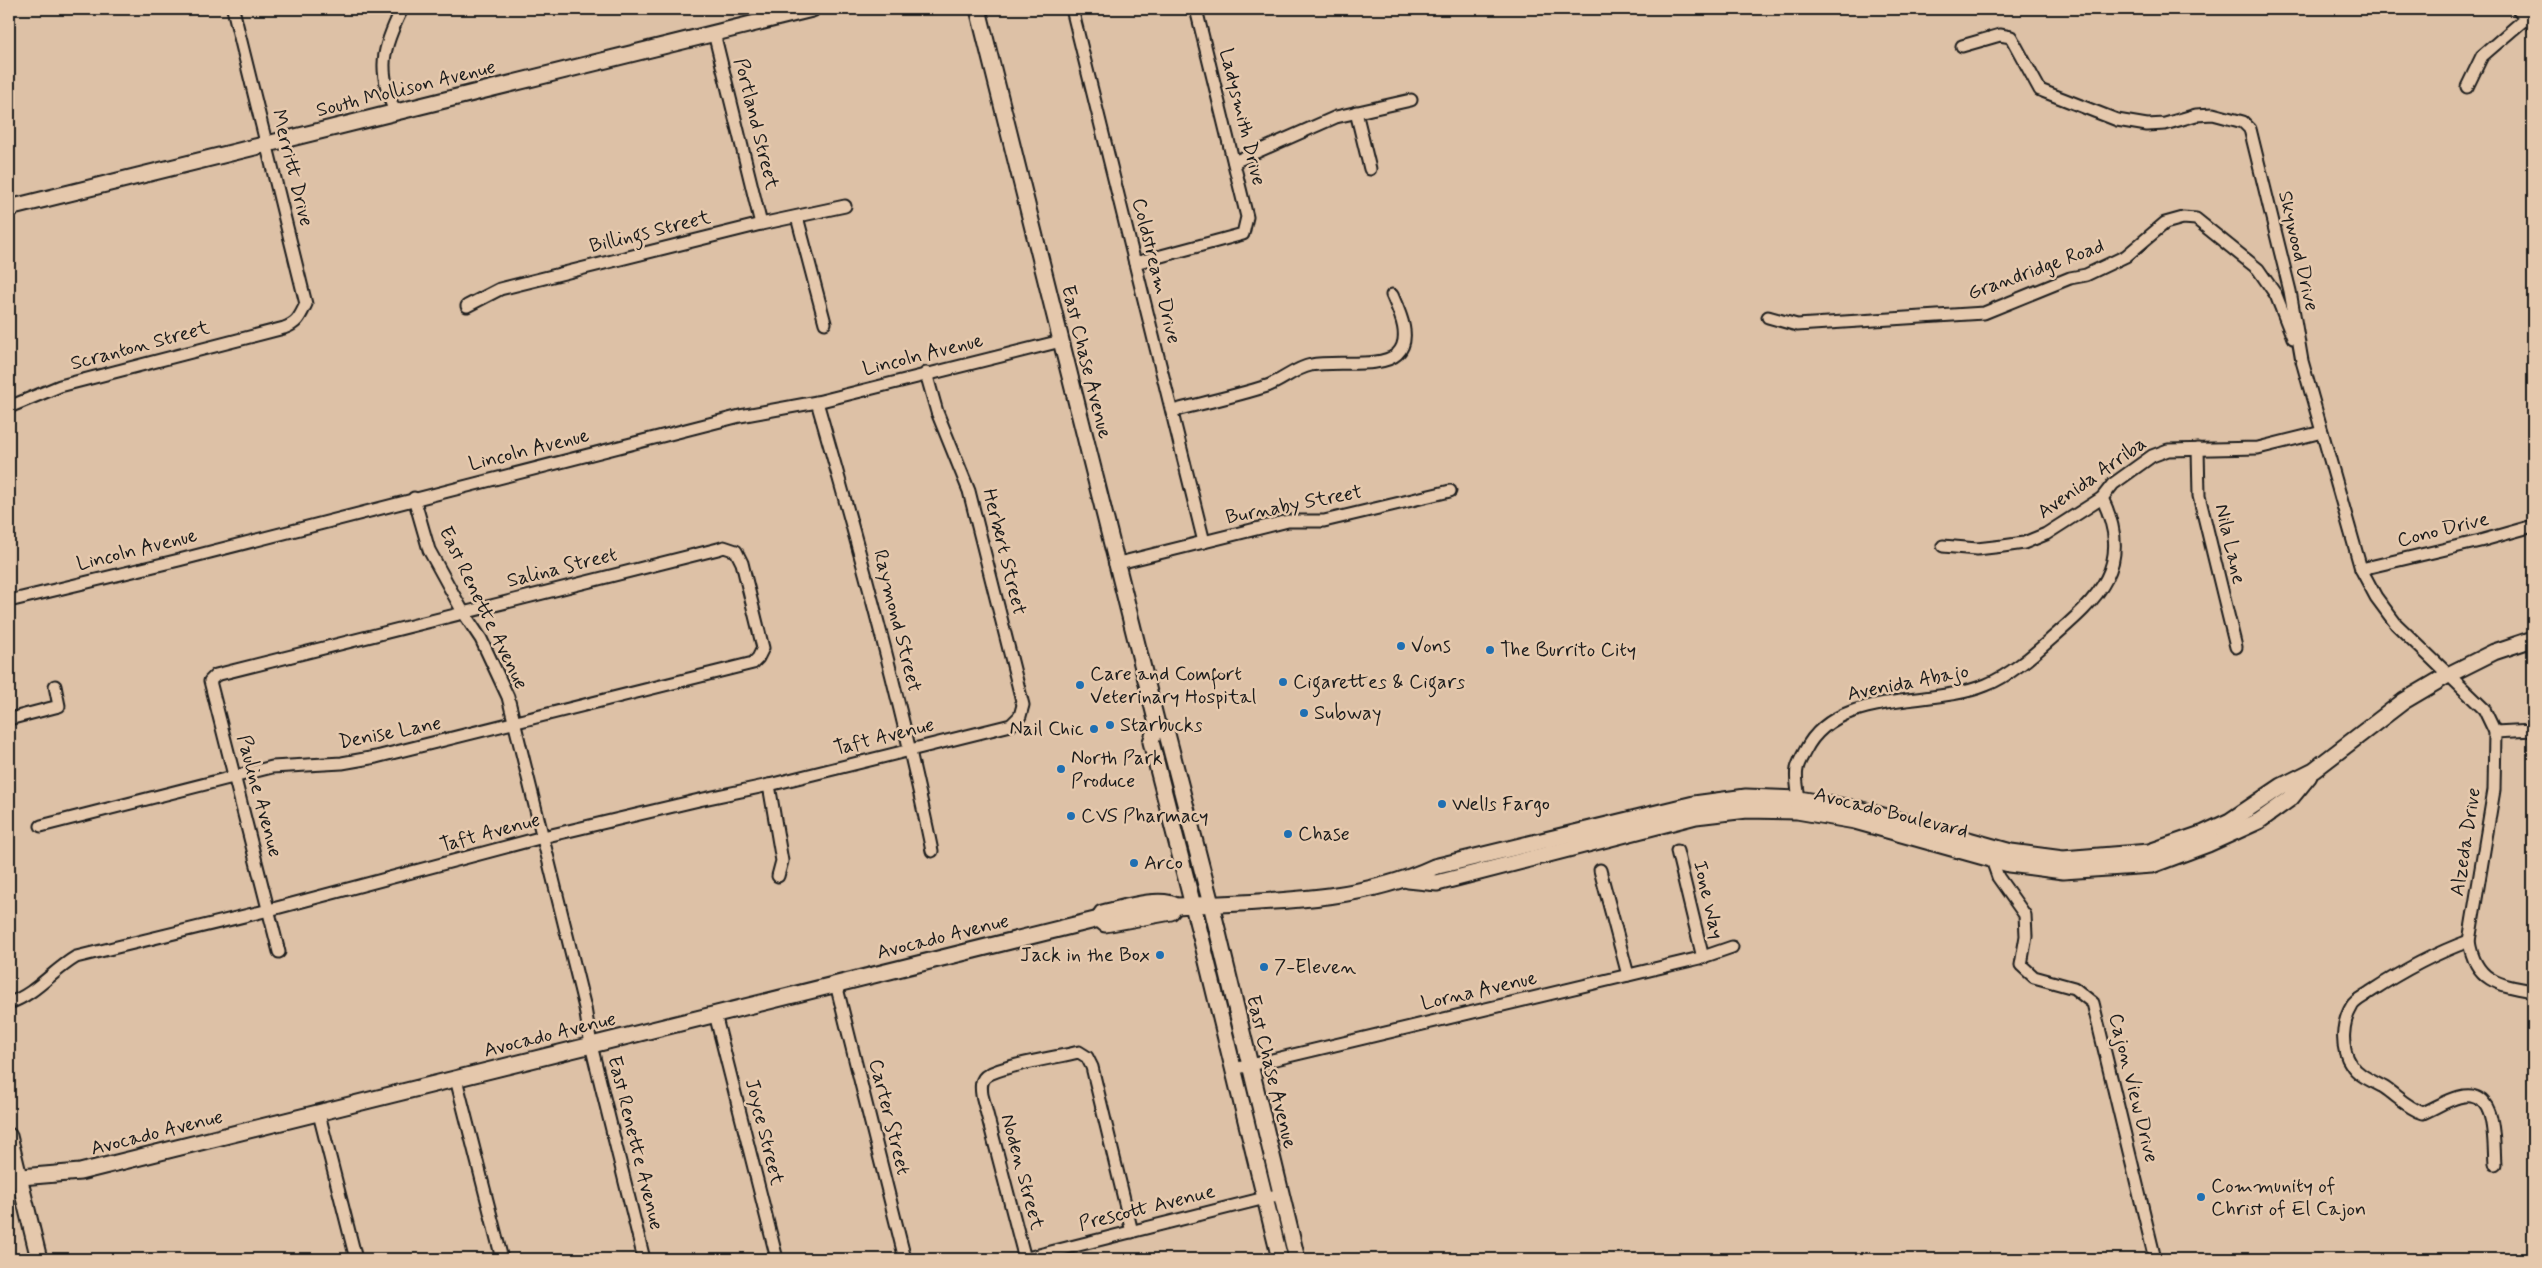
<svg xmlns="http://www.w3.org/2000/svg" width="2542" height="1268" viewBox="0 0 2542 1268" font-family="Mynerve,sans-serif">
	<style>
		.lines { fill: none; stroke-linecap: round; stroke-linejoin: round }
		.minor-casing { stroke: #1c1c1c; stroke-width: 15 }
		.major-casing { stroke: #1c1c1c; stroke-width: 19 }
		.minor { stroke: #e5c8ac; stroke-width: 11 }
		.major { stroke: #e5c8ac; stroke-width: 15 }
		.poi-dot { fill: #1f6fb2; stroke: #e5c8ac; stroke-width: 2 }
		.labels { text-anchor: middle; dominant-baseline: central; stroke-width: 5; stroke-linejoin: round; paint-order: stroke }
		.street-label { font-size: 20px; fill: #1c1c1c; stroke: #e5c8ac }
		.poi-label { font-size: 20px; fill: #1c1c1c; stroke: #e5c8ac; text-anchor: start }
	</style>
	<rect width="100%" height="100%" fill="#ddc1a6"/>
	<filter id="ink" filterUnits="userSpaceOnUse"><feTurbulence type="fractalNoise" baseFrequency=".02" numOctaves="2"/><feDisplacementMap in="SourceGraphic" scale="10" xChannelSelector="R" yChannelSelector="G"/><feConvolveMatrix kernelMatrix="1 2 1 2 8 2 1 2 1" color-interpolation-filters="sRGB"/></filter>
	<g filter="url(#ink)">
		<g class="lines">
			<g class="minor-casing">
				<g id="minor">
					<polyline points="1072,9 1204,542"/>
					<polyline points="2518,9 2533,25"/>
					<polyline points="714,33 761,224"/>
					<path d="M1962,46L2000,35L2011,37L2040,90L2117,120L2147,125L2165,124L2196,115L2213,114L2243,122L2250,129L2290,291L2302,361L2361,569L2376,597L2396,624L2484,709L2495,732L2494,790L2469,941C2475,981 2498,985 2533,991"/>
					<polyline points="2467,87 2482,56 2533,12"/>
					<path d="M395,112C377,69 382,49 402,9"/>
					<polyline points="1356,112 1370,169"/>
					<polyline points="1234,162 1336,117 1411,100"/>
					<polyline points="797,217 825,323"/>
					<polyline points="1135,263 1243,234 1247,217 1196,9"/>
					<polyline points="467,306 500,289 761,224 845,206"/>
					<polyline points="1768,317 1797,325 1984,313 2070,278 2086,275 2126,256 2165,223 2183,218 2196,219 2258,269 2276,295 2293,338"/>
					<path d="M817,402C860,550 901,700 932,851"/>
					<path d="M9,407L60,386L284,328C298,323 300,316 306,304L233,9"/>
					<path d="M1172,411C1203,403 1236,396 1267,386C1282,381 1295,368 1311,365C1334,360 1381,369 1397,354C1413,339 1399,311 1392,295"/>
					<polyline points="2198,449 2199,496 2236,647"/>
					<polyline points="414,498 429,550 463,612 481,639 508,697 585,1008 591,1045 644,1259"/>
					<polyline points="1943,546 1977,549 2003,546 2024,543 2046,534 2102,498 2113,484 2152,456 2168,450 2258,448 2322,432"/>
					<polyline points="1115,564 1288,521 1324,521 1450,491"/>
					<polyline points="2361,569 2480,541 2533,526"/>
					<polyline points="9,601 179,560 740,416 817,402 1061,341"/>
					<polyline points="9,719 59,706 55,686"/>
					<polyline points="2495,732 2533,730"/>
					<polyline points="769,785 782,861 778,876"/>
					<path d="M1799,799C1798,790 1795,778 1797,769C1798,763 1802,757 1805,751C1836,688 1930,708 1986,685C2009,676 2032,656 2051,639C2098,598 2135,566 2102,498"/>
					<polyline points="41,826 272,767 342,763 376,757 753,663 758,658 763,648 742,563 736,551 724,547 718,549 216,675 210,681 279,952"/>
					<polyline points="1677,851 1703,958"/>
					<polyline points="1992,860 1998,877 2025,915 2026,936 2021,965 2034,977 2074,988 2093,1003 2155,1259"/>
					<polyline points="1600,870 1628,975"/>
					<path d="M2469,941C2433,954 2402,971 2370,992C2365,996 2355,1000 2352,1006C2342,1022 2340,1048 2351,1064C2358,1076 2373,1081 2385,1088C2398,1097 2408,1108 2423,1113C2435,1108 2447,1100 2459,1097C2498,1087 2493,1140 2495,1164"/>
					<polyline points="836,984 905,1259"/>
					<path d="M9,1003C36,994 52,971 76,957L269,910L543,837L699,800L769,785L1011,725L1020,716L1023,705L969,491L937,412L926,373"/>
					<polyline points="715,1014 777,1259"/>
					<polyline points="1234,1069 1700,958 1732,947"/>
					<polyline points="456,1079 502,1259"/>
					<polyline points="319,1114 356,1259"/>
					<polyline points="1023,1259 1281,1194"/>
					<path d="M1025,1259L982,1095C981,1088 980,1079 988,1075C1004,1065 1059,1057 1079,1052L1087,1057L1092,1067L1132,1232"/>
				</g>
			</g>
			<g class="major-casing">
				<g id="major">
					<polyline points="978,9 1157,724 1167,734 1211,904 1297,1259"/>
					<polyline points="9,208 812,9"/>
					<polyline points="1157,724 1151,742 1199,929 1280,1259"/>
					<polyline points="1408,880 1437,883 1696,816 1747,810 1797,811 1855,821 2009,864 2063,871 2152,865 2208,844 2259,821 2291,798 2309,776"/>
					<polyline points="1099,919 1105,924 1171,912 1176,906"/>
					<polyline points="9,1136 39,1259"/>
					<path d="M9,1178L80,1172L1099,919L1102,913C1121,909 1160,896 1176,906C1263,901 1354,904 1434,867L1694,804L1746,797L1799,799L1858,809L2011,852L2063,859L2149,852L2204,833L2230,821L2282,786L2314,770L2404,701L2448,675L2494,652L2533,639"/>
				</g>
			</g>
			<use href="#minor" class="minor"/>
			<use href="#major" class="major"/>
		</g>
	</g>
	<g class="poi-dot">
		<circle cx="1401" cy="646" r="5"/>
		<circle cx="1490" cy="650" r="5"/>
		<circle cx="1283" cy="682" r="5"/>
		<circle cx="1080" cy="685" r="5"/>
		<circle cx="1304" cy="713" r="5"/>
		<circle cx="1110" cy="725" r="5"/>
		<circle cx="1094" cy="729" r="5"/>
		<circle cx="1061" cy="769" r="5"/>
		<circle cx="1442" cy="804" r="5"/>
		<circle cx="1071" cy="816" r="5"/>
		<circle cx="1288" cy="834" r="5"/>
		<circle cx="1134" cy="863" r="5"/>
		<circle cx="1160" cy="955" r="5"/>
		<circle cx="1264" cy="967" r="5"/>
		<circle cx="2201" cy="1197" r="5"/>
	</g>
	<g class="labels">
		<g class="street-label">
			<text transform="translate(406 89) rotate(-14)">South Mollison Avenue</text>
			<text transform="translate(1242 117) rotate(76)">Ladysmith Drive</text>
			<text transform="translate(756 124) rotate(76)">Portland Street</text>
			<text transform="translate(292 168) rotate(76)">Merritt Drive</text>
			<text transform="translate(650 232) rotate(-14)">Billings Street</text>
			<text transform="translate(2298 251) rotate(77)">Skywood Drive</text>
			<text transform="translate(2036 270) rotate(-20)">Grandridge Road</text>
			<text transform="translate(1156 271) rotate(76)">Coldstream Drive</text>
			<text transform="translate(140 346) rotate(-15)">Scranton Street</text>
			<text transform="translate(923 355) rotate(-14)">Lincoln Avenue</text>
			<text transform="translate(1086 362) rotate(76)">East Chase Avenue</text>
			<text transform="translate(529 450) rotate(-14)">Lincoln Avenue</text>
			<text transform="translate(2092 478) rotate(-35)">Avenida Arriba</text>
			<text transform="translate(1294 505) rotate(-11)">Burnaby Street</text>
			<text transform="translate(2443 530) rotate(-14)">Cono Drive</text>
			<text transform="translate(2230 544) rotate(77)">Nila Lane</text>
			<text transform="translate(137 550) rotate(-14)">Lincoln Avenue</text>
			<text transform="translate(1004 552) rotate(76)">Herbert Street</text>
			<text transform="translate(562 568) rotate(-14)">Salina Street</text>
			<text transform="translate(483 608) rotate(64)">East Renette Avenue</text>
			<text transform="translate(897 621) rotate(76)">Raymond Street</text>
			<text transform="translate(1908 683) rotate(-11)">Avenida Abajo</text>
			<text transform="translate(390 733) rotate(-11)">Denise Lane</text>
			<text transform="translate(884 737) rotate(-14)">Taft Avenue</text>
			<text transform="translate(259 796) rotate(75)">Pauline Avenue</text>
			<text transform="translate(1891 813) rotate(14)">Avocado Boulevard</text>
			<text transform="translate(490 833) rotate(-15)">Taft Avenue</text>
			<text transform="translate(2466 842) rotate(-81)">Alzeda Drive</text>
			<text transform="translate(1708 900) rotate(77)">Ione Way</text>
			<text transform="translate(943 937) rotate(-14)">Avocado Avenue</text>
			<text transform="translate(1479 991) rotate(-13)">Lorna Avenue</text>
			<text transform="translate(550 1035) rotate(-14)">Avocado Avenue</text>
			<text transform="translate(1271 1072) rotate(76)">East Chase Avenue</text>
			<text transform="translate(2133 1088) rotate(76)">Cajon View Drive</text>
			<text transform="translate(889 1117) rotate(76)">Carter Street</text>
			<text transform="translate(764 1132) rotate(76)">Joyce Street</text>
			<text transform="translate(157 1133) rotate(-14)">Avocado Avenue</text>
			<text transform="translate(635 1143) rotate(76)">East Renette Avenue</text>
			<text transform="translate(1022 1172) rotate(75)">Noden Street</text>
			<text transform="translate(1147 1208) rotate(-14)">Prescott Avenue</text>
		</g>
		<g class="poi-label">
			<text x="1411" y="646">Vons</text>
			<text x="1500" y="650">The Burrito City</text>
			<text x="1090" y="674">Care and Comfort<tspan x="1090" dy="23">Veterinary Hospital</tspan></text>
			<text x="1293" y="682">Cigarettes &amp; Cigars</text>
			<text x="1314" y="713">Subway</text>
			<text x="1120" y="725">Starbucks</text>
			<text x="1084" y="729" text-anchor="end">Nail Chic</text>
			<text x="1071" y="758">North Park<tspan x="1071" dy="23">Produce</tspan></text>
			<text x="1452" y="804">Wells Fargo</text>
			<text x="1081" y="816">CVS Pharmacy</text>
			<text x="1298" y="834">Chase</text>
			<text x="1144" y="863">Arco</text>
			<text x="1150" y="955" text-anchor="end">Jack in the Box</text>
			<text x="1274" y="967">7-Eleven</text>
			<text x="2211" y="1186">Community of<tspan x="2211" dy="23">Christ of El Cajon</tspan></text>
		</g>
	</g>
	<rect width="2542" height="1268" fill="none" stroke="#e5c8ac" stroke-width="30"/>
	<rect x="15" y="15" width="2512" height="1238" fill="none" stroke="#1c1c1c" stroke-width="2" filter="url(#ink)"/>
</svg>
